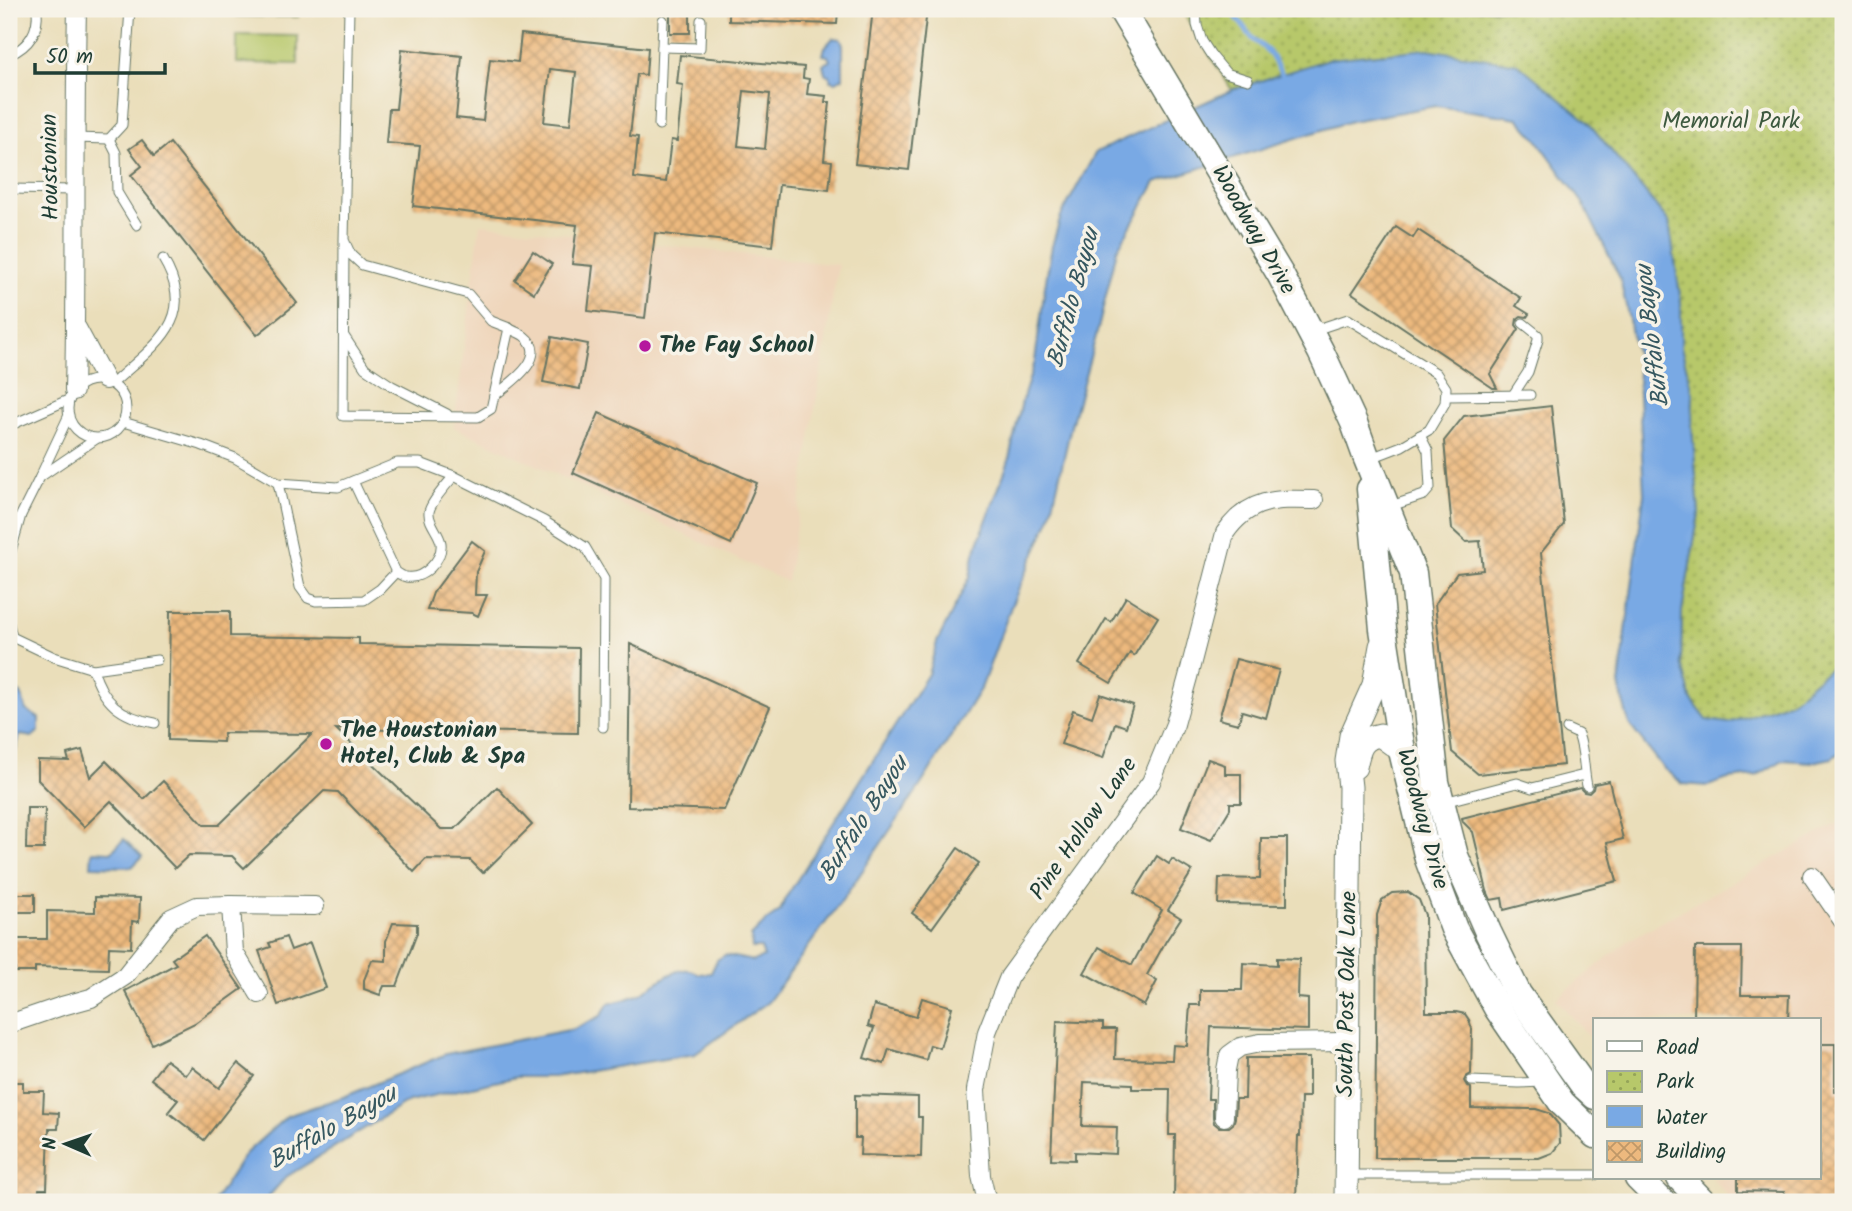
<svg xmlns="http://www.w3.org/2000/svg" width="1852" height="1211" viewBox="0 0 1852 1211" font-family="Kalam,sans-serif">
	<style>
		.built { fill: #efd6bb }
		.park { fill: url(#park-dots); stroke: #6b824f; stroke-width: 2 }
		.pitch { fill: #b7c86a; stroke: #6b824f; stroke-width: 2 }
		.water { fill: #79a9e4; stroke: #4c738c; stroke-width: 2 }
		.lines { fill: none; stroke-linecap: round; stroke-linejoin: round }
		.stream { stroke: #79a9e4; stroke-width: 5 }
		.building { fill: url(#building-cross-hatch); fill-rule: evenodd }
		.service-casing { stroke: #667563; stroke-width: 11 }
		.minor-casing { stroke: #667563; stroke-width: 20 }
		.tertiary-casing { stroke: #667563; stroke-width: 25 }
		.secondary-casing { stroke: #667563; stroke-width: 29 }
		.service { stroke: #fff; stroke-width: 9 }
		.minor { stroke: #fff; stroke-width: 18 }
		.tertiary { stroke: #fff; stroke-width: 23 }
		.secondary { stroke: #fff; stroke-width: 26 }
		.poi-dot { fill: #b5179e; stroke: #f7f3e8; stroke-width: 2.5 }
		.labels { text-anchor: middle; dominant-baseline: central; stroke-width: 7; stroke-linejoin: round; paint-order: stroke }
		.park-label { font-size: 23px; fill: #3d593f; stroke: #f7f3e8 }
		.street-label { font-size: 23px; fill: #1f3d34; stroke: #f7f3e8 }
		.poi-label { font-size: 23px; font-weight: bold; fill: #1f3d34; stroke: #f7f3e8; text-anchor: start }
		.water-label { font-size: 24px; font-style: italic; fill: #365860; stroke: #f7f3e8 }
	</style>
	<defs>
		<pattern id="park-dots" width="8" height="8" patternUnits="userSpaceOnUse" patternTransform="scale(1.75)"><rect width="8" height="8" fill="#b7c86a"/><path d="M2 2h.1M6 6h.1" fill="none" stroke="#94a458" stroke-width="1.8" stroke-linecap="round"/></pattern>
		<pattern id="building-cross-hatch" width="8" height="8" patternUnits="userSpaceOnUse" patternTransform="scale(1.75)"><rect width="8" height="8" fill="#edb97e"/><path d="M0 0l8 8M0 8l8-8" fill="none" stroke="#bf9868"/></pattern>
	</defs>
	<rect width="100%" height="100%" fill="#f7f3e8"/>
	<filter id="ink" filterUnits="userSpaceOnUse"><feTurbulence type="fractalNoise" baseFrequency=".0143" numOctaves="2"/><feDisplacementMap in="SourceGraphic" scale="14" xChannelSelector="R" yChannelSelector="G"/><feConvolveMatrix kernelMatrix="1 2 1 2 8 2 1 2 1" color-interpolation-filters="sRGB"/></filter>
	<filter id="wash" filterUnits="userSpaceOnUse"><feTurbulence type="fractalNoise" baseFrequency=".00686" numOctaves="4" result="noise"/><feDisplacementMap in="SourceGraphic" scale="28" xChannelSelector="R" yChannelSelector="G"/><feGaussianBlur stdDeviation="1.57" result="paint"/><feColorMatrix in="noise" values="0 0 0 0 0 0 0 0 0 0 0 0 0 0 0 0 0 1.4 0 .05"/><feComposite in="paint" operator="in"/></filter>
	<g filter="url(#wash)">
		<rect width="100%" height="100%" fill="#eadeba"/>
		<g class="built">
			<polygon points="480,224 838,265 787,582 454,427"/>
			<polygon points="1843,820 1843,1202 1733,1202 1712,1178 1819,1178 1819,1020 1595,1020 1595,1043 1556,999 1629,940"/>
		</g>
		<polygon class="park" points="1181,9 1843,9 1843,657 1790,702 1729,723 1707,720 1691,699 1681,662 1682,611 1699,513 1692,427 1693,393 1681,347 1681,302 1669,222 1587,121 1329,59 1232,90"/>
		<g class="pitch">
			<polygon points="238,9 298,9 298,17 237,16"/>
			<polygon points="237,35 298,36 298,64 237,63"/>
		</g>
		<g class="water">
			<polygon points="833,38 841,39 843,45 843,78 836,82 831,81 829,75 825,74 823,64 830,61 828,56 823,55 825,47"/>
			<path d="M1427,49L1518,64L1587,121L1669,222L1681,302V347L1693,393L1692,427L1699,513L1682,611L1681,662L1691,699L1707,720L1729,723L1790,702L1843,657V750L1832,758L1813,762L1783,760L1756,776L1728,779L1708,786L1683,784L1663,768L1629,724L1619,685L1644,494L1637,357L1620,278L1583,203L1536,138L1518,118L1436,106L1351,121L1156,182L1117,250L1098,329L1071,426L1050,519L1012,604L982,686L922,783L848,892L768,1002L695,1054L553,1077H517L409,1101L286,1177L269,1196L268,1202H214L245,1154L287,1116L346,1096L446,1054L574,1029L601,1016L608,1004C618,1001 630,999 640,994C656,985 680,960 698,974L711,973L717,960L725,955L753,961L764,957L761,948H752L751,936L766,921L780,911L785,899L794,885L928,674L937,642L970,577L974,554L1008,463L1022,401L1035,361L1045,286L1052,246L1061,216L1096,152L1232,90L1329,59Z"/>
			<polygon points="13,690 21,693 26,710 39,718 39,731 32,737 20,735 15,752 9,751 9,692"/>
			<polygon points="124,839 142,857 132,867 91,866 92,851 111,852"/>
		</g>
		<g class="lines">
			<polyline class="stream" points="1230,9 1253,39 1269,52 1284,78"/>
		</g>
		<g id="blocks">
			<g class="building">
				<rect x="670" y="9" width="20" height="24"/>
				<polygon points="729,9 838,9 837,24 729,21"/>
				<polygon points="873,9 927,9 909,170 855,164"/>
				<path d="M521,34L648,48L646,75L637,74L630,136L638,137L634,178L666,182L671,140L677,141L683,85L677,84L680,55L804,67L803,78L809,79L807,94L826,96L825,102H830L824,160L832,161L829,190L779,185L772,246L655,233L645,318L588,311L593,266L572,264L577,225L413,206L420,146L386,143L389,109H396L402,49L462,56L456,118L483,121L490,59L518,62ZM550,69L576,72L570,125L544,122ZM744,91L770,94L765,149L738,146Z"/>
				<polygon points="142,140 154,156 170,143 297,303 257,335 131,175 142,166 129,149"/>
				<polygon points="1396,227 1413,238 1418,230 1521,298 1516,306 1529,314 1527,317 1521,316 1517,319 1516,325 1519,329 1490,374 1497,388 1493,388 1352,293"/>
				<polygon points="533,251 552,264 534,293 515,280"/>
				<polygon points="552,337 588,344 580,389 543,382"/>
				<polygon points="1551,406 1564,524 1541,553 1563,765 1478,774 1452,752 1435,604 1457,573 1483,570 1480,541 1466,542 1452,529 1444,441 1464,416"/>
				<polygon points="599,413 757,483 731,544 573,473"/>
				<polygon points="472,541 485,551 476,572 475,595 487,595 478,616 472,613 427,610 433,593"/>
				<polygon points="1126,597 1158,617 1134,656 1130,653 1111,683 1079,664 1106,619 1111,622"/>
				<polygon points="170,611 230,611 230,636 359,638 359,644 579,648 578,733 336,729 441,829 455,829 497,787 532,825 483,873 470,860 426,859 414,872 338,792 324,791 244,868 232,856 189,855 175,868 111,801 84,827 38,780 38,760 69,761 67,754 82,750 90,777 106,761 144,799 163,781 204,825 219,825 312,734 224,733 223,742 168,740"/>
				<polygon points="630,644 770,707 724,810 628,807"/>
				<polygon points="1236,659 1279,670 1266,718 1242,711 1238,724 1219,719"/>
				<polygon points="1100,694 1133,705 1126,727 1115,723 1103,758 1061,744 1073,710 1092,717"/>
				<polygon points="1208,759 1225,765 1225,774 1241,774 1241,803 1230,803 1230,809 1211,840 1181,828"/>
				<polygon points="1609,781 1623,839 1607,843 1617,881 1504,910 1502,898 1491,900 1487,891 1473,832 1463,822 1462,818 1580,788 1584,792 1589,793 1593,789 1594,784"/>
				<polygon points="27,808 45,808 44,849 26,849"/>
				<polygon points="1261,838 1287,838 1287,905 1218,904 1219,878 1260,879"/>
				<polygon points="958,848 979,863 932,928 912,913"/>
				<polygon points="1157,856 1169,864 1172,859 1192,871 1168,910 1181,918 1166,941 1147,975 1157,981 1144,1006 1084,973 1099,947 1132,965 1162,910 1134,893"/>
				<polygon points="1408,892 1419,900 1425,915 1426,1012 1456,1012 1465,1014 1469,1020 1472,1029 1471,1074 1466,1077 1464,1081 1467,1086 1471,1088 1471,1108 1536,1109 1549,1113 1559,1125 1560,1143 1552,1153 1539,1158 1375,1158 1377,915 1382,900 1392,893"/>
				<rect x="9" y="894" width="26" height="18"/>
				<polygon points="95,897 140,898 139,922 132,921 131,948 109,947 108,969 35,967 35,972 15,972 15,962 9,962 9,939 47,939 47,911 95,912"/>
				<polygon points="393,923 417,924 417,933 397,986 384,986 380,995 364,989 364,980 372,960 386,961 386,941"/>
				<polygon points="205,936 242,989 195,1023 152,1044 125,991 176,964 172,959"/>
				<polygon points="286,937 291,950 310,943 326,988 278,1005 259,951 271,947 269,943"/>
				<polygon points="1695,947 1742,947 1741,995 1789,995 1788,1020 1694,1020"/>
				<polygon points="1277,958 1299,959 1298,998 1308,999 1308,1030 1211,1027 1208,1099 1213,1099 1213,1117 1214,1123 1219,1127 1229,1127 1233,1124 1235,1118 1236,1099 1245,1099 1246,1058 1309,1058 1309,1097 1301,1097 1300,1136 1298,1136 1296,1202 1174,1202 1175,1135 1169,1135 1170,1089 1132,1089 1132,1084 1084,1082 1082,1126 1117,1127 1116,1154 1075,1152 1075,1160 1051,1159 1057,1021 1103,1023 1103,1029 1116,1029 1115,1059 1172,1060 1173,1045 1187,1046 1190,1005 1200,1005 1200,990 1242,990 1243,963 1277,965"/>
				<polygon points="922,998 952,1007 940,1048 930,1045 926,1060 889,1049 884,1064 864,1058 874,1028 868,1026 874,1005 916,1017"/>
				<polygon points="1819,1044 1835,1044 1835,1092 1843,1092 1843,1202 1784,1202 1784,1192 1738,1191 1738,1178 1819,1178"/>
				<polygon points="166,1060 186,1075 192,1067 219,1088 238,1063 254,1076 204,1140 168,1112 178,1100 151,1079"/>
				<polygon points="9,1082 23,1082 23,1091 44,1091 43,1112 59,1113 58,1129 49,1129 47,1189 39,1189 38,1202 9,1202"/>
				<polygon points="855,1095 918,1097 918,1117 922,1117 921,1157 860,1155 861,1138 855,1138"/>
			</g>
		</g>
	</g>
	<g filter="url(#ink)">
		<use href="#blocks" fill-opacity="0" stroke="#667563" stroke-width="2"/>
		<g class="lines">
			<g class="service-casing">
				<g id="service">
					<polyline points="1196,9 1197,25 1202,41 1211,55 1226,73 1248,80"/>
					<polyline points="662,47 700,48 701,20"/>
					<path d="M9,55C30,46 39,31 37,9"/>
					<polyline points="659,125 663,20"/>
					<polyline points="74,138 109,139 122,125 130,9"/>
					<polyline points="109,139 116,153 117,192 137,225"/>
					<polyline points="9,189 76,190"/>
					<polyline points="344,240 351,255 362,265 468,294 491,321 509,328 491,409 478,417 343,416 344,240 349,9"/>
					<polyline points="1312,331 1348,319 1436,373 1446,388 1445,403 1429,430 1402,446 1371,458"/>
					<polyline points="344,336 365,368 392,386 447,414"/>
					<circle cx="97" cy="409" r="29"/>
					<path d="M112,384C153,346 200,320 163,259"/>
					<polyline points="1513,395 1528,372 1538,340 1538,335 1523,323"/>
					<path d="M494,396C509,384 551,357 524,336C520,333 513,331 509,328"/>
					<polyline points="1446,396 1530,395"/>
					<polyline points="123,422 201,445 235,458 278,483 338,487 397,463 420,463 454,476 544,521 585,547 604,579 603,727"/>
					<polyline points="9,426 70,399"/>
					<polyline points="40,477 69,415"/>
					<path d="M353,481L396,572C399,574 402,576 406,577C423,580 443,560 441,543C439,532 428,523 429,512C430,503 447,484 454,476"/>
					<polyline points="278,483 300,587 308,598 316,601 364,600 380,589 396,572"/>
					<polyline points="1388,507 1424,495 1430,488 1428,451 1420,435"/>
					<polyline points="9,558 21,515 40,477 96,439"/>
					<polyline points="9,624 12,637 54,657 93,669 157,660"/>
					<path d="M93,669C103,702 120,717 155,723"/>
					<path d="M1567,729L1578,734C1585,753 1583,767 1587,786"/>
					<polyline points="1444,802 1517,783 1532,788 1584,775"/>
					<polyline points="1471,1081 1519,1083 1543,1082"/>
					<polyline points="1348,1175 1595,1175"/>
				</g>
			</g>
			<g class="minor-casing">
				<g id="minor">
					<polyline points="77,328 105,380"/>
					<path d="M74,391C77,264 74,136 77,9"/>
					<polyline points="1812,876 1843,921"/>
					<polyline points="231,905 234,952 259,994"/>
					<polyline points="15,1022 62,1006 91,998 125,976 171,918 197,906 231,905 315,906"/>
					<polyline points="1224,1117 1226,1070 1229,1055 1240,1047 1260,1043 1347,1042"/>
					<path d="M987,1202L981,1176L976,1090L987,1032L1009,977L1151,782L1175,724L1188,677L1225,533C1249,498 1276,499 1314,500"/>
				</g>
			</g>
			<g class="tertiary-casing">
				<g id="tertiary">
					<path d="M1355,767C1359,749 1361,738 1380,735L1402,751"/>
					<polyline points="1346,1202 1350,787 1347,761 1351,736 1374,685 1381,646"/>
				</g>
			</g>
			<g class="secondary-casing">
				<g id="secondary">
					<polyline points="1121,9 1280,274 1321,352 1354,423 1367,459 1413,573 1436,782 1455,856 1488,932 1518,994 1584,1086 1595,1096"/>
					<polyline points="1370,489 1383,629 1402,751 1428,859 1454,929 1497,1008 1562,1103 1595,1135"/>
					<polyline points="1638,1178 1662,1202"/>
					<polyline points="1680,1178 1703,1202"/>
				</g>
			</g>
			<use href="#service" class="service"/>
			<use href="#minor" class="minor"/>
			<use href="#tertiary" class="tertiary"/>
			<use href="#secondary" class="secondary"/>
		</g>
	</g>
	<g class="poi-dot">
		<circle cx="645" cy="346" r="7"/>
		<circle cx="326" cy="744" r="7"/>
	</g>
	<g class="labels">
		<g class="park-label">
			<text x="1731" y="122">Memorial Park</text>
		</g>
		<g class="street-label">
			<text transform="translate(51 167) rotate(-91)">Houstonian</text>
			<text transform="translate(1253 230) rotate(60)">Woodway Drive</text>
			<text transform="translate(1422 819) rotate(75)">Woodway Drive</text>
			<text transform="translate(1084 829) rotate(-55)">Pine Hollow Lane</text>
			<text transform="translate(1348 994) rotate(-89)">South Post Oak Lane</text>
		</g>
		<g class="poi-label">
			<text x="659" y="346">The Fay School</text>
			<text x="340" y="731">The Houstonian<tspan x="340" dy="26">Hotel, Club &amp; Spa</tspan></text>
		</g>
		<g class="water-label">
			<text transform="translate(1074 298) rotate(-75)">Buffalo Bayou</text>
			<text transform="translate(1653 336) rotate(-97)">Buffalo Bayou</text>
			<text transform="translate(864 819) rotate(-57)">Buffalo Bayou</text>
			<text transform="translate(333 1128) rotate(-30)">Buffalo Bayou</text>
		</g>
	</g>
	<rect width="1852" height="1211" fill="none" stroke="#f7f3e8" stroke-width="35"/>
	<rect x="1593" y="1018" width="228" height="161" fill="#f7f3e8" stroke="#a1aaa0" stroke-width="2"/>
	<rect x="1607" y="1041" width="35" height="10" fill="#ffffff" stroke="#a1aaa0" stroke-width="2"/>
	<text x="1656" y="1054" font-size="21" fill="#1f3d34">Road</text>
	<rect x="1607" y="1071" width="35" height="21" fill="url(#park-dots)" stroke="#a1aaa0" stroke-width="2"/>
	<text x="1656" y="1088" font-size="21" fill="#1f3d34">Park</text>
	<rect x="1607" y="1106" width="35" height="21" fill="#79a9e4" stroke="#a1aaa0" stroke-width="2"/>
	<text x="1656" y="1124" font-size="21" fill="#1f3d34">Water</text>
	<rect x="1607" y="1141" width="35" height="21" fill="url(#building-cross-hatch)" stroke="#a1aaa0" stroke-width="2"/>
	<text x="1656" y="1158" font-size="21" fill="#1f3d34">Building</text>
	<g transform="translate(66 1144) rotate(272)" stroke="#f7f3e8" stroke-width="5" paint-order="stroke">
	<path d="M0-5L12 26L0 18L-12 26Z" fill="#1f3d34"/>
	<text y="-10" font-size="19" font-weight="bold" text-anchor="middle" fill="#1f3d34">N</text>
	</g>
	<path d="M35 63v10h130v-10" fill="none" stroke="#1f3d34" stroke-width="3.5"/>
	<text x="46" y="63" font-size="21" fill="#1f3d34" stroke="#f7f3e8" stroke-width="5" paint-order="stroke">50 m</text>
</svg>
